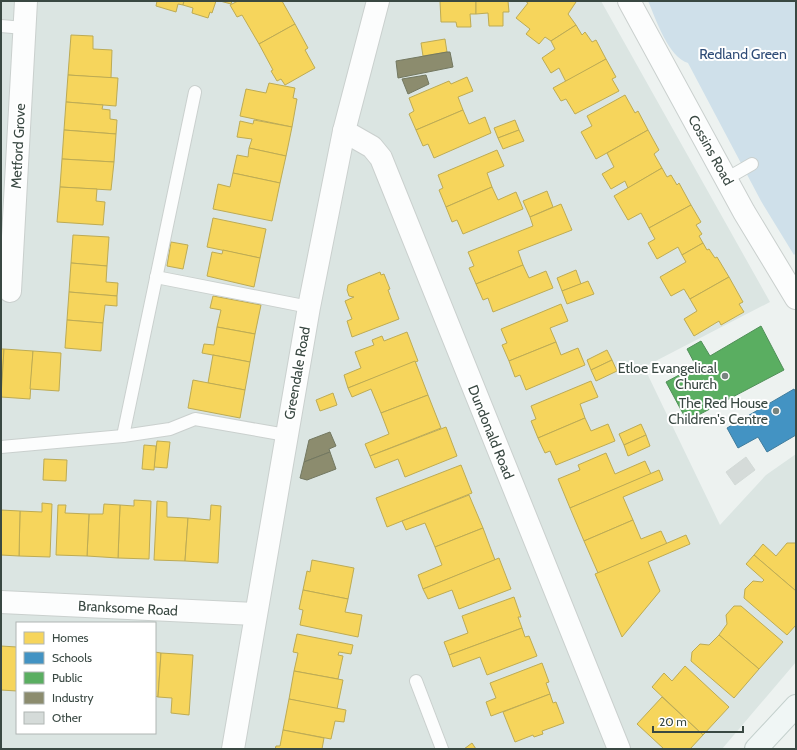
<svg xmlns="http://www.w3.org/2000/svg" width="797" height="750" viewBox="0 0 797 750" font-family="Cabin,sans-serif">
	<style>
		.residential { fill: #dbe5e2; fill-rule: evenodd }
		.green { fill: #cfe0ea }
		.homes { fill: #f6d55c; stroke: #bdab54 }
		.schools { fill: #4393c3; stroke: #407c9c }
		.public { fill: #5aae61; stroke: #508f58 }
		.industry { fill: #8c8c6e; stroke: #737861 }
		.building { fill: #d5dbd9; stroke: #d3dad7 }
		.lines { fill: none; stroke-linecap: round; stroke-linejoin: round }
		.service-casing { stroke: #cad0ce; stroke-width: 14 }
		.minor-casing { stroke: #cad0ce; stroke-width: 24 }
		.secondary-casing { stroke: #c4d0cd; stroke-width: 24 }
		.service { stroke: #fcfdfd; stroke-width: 12 }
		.minor { stroke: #fcfdfd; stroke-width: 22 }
		.secondary { stroke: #f0f6f5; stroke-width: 22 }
		.poi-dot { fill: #78847f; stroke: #fff; stroke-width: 1.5 }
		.labels { text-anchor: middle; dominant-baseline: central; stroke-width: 4; stroke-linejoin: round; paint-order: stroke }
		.park-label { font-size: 14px; fill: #2f4c77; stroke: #fff }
		.street-label { font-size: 14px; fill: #394842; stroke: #fff }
		.poi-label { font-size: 14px; fill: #394842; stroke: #fff; text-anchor: end }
	</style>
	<rect width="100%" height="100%" fill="#edf2f0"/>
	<path class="residential" d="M1,1H601L770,302L644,367L720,525L766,475L796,454V662L722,749H1ZM17,623H155V733H17Z"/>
	<path class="green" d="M648,1H796V253L794,255L761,201L688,63C668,57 656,19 648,1Z"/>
	<g class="homes">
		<polygon points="157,1 184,1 183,5 178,4 176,12 156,6"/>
		<polygon points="184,1 216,1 212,13 210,12 208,18 192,13 193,8 183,5"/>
		<polygon points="220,1 232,1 231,4"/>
		<polygon points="238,1 282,1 295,24 259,44 242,15 237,17 230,5"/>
		<polygon points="440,1 476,1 476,14 470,14 471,27 457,27 456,22 441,22"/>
		<polygon points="476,1 508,1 509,12 503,12 503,26 489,26 488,13 476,14"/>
		<polygon points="525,1 575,1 576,2 568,14 576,25 551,41 545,37 539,44 526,34 530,29 516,18 528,3"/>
		<polygon points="295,24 308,48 305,50 315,68 285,85 281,79 277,81 271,71 273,70 259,44"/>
		<polygon points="576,25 582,35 585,32 592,42 596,40 606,59 566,82 559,68 551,73 542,58 555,49 551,41"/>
		<polygon points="71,35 93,36 93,49 112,50 111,78 68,75"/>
		<polygon points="445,39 447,52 423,56 421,43"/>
		<polygon points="606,59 616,77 612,79 619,91 575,114 566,99 561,101 553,88"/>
		<polygon points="68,75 118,78 116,106 66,102"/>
		<polygon points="467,77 473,91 458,97 463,110 416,130 409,114 414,111 409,98 449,81 451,84"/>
		<polygon points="269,83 295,88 293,98 297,99 292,127 240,116 246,89 266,93"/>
		<polygon points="625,95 635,113 638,111 648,130 596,159 581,132 592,126 587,116"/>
		<polygon points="66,102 103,105 102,109 110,110 110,119 117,120 116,134 64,130"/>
		<polygon points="463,110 469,124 485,117 491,133 434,158 428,144 423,146 416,130"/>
		<polygon points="254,120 292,127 286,156 249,148 252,139 237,137 240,121 253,124"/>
		<polygon points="515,120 519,130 498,138 494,128"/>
		<polygon points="64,130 116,134 114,162 62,159"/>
		<polygon points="519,130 524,141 503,149 498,138"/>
		<polygon points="648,130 659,150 654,154 662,168 628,188 625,181 611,189 602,174 614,167 607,153"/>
		<polygon points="249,148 286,156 280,183 233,173 237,155 248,157"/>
		<polygon points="497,150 504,166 487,173 492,187 446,207 439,190 443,188 438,175"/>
		<polygon points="62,159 114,162 111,190 60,187"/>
		<polygon points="662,168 667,177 671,175 677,185 679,183 691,205 649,228 641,213 628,220 614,196"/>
		<polygon points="233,173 280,183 272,221 213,209 218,184 230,187"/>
		<polygon points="60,187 97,189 96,201 105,202 103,225 57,222"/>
		<polygon points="492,187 498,200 516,192 523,209 463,234 457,220 452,222 446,207"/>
		<polygon points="547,191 553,207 530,217 523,201"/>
		<polygon points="561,204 572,230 518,251 523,265 476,284 469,268 474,266 468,252 533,226 530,217"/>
		<polygon points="691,205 701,222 696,225 702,234 699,236 703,243 682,255 678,247 657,259 648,243 655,239 649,228"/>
		<polygon points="213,218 266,229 260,258 207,247"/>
		<polygon points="73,235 109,237 107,266 71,263"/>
		<polygon points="171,242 188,245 183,269 167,266"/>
		<polygon points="703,243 707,250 709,249 715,258 717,257 729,277 690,299 684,289 671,296 660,277 686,262 682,255"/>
		<polygon points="223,250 260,258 254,287 207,276 212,252 222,254"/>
		<polygon points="71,263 107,266 106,282 118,283 117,296 69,292"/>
		<polygon points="523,265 529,278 546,271 553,288 493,312 488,298 483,300 476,284"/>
		<polygon points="576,270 581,284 562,291 557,278"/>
		<polygon points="380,272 381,275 384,274 390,289 388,290 399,319 352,337 347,321 352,319 345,301 354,297 349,296 347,290 348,285"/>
		<polygon points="729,277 743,302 739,304 744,312 721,325 719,321 694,336 684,319 697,311 690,299"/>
		<polygon points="588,281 594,294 567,304 562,291"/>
		<polygon points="69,292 117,296 117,306 105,305 103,323 67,320"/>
		<polygon points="213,296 261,305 255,334 217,327 221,310 210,308"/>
		<polygon points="561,304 568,321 550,328 556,342 509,361 502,345 507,343 501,329"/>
		<polygon points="67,320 103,323 101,351 65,348"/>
		<polygon points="217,327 255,334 250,362 202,353 204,344 214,345"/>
		<polygon points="407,332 418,361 348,388 344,375 361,368 355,352 374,345 372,340 382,336 384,341"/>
		<polygon points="556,342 561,355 578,348 585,365 526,390 520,375 515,377 509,361"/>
		<polygon points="1,349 4,349 2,387 1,387"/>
		<polygon points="4,349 33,351 30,399 1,397"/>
		<polygon points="607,350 612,360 591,370 587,360"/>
		<polygon points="33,351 61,353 59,391 30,389"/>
		<polygon points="213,355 250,362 245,390 208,383"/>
		<polygon points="612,360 617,371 596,381 591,370"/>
		<polygon points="415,361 428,395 381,413 371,389 352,397 348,388"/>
		<polygon points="193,380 245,390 240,418 188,408"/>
		<polygon points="591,381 598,397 580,404 585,418 538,438 531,421 536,419 531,406"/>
		<polygon points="333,393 337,405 320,411 316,400"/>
		<polygon points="428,395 441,428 370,456 365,444 389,434 381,413"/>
		<polygon points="585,418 591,431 608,424 615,441 556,465 550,451 545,453 538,438"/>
		<polygon points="641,424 646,435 624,445 619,434"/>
		<polygon points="446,427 457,456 405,477 398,459 375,468 370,456"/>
		<polygon points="646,435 650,446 628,456 624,445"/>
		<polygon points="157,441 170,442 167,468 154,467"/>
		<polygon points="144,445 156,446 154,470 142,469"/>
		<polygon points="606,453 615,474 645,461 651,474 570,508 558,479 580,470 578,465"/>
		<polygon points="44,459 67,460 66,481 43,480"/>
		<polygon points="461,465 472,493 387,527 376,498"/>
		<polygon points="659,470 663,480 623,497 633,520 584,541 570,508"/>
		<polygon points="469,495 483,528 435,547 425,523 406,530 402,521"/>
		<polygon points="134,500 151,501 149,559 118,558 120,505 134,506"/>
		<polygon points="157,501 167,502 167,517 188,518 185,561 154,560"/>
		<polygon points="42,503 52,504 50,557 19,556 20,511 42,512"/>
		<polygon points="104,504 120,505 118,558 87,556 89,514 103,514"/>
		<polygon points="58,505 66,505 65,513 89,514 87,556 56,555"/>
		<polygon points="211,505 221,506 218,563 185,561 188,518 210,520"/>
		<polygon points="1,510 20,511 19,556 1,555"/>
		<polygon points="633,520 641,539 661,531 667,544 598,573 584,541"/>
		<polygon points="483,528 495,560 423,589 418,575 442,565 435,547"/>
		<polygon points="686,535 690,544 648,562 660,591 622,637 595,574"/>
		<polygon points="787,543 795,543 796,544 796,591 754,555 763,544 776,556"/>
		<polygon points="754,555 796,591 796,625 787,635 744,598 745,589 753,581 762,582 764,580 746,564"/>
		<polygon points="499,558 511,589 459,609 452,590 428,599 423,589"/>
		<polygon points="312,560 354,568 348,599 303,590 307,571 310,572"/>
		<polygon points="303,590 348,599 345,612 362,615 358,637 300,625 303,610 299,609"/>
		<polygon points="514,597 521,617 518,617 522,628 449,655 444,642 468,633 462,616"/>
		<polygon points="734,606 741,606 783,642 759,669 719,635 727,624 726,615"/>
		<polygon points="522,628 525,637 529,636 537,656 487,675 480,657 453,667 449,655"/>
		<polygon points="297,634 353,645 351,654 339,652 338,655 343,656 338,679 294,671 298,653 293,652"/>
		<polygon points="719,635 759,669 734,698 691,661 692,652 700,644 709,645"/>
		<polygon points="1,646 17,647 17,691 1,690"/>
		<polygon points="155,652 161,653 158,697 155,696"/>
		<polygon points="161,653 193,655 189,715 171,713 172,698 158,697"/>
		<polygon points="542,663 549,682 546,683 550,694 491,716 486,702 496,698 490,683"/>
		<polygon points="685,666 729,707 703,735 652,687 664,673 672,681"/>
		<polygon points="294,671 343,680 337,709 289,699"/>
		<polygon points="550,694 553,703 556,702 564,723 542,731 543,734 534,737 533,735 515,742 503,712"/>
		<polygon points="662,697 703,735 690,749 664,749 637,724"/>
		<polygon points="289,699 346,710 344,722 335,721 331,739 283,730"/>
		<polygon points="283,730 324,738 322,749 275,749 276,746 280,746"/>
		<polygon points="472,743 476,749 464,749"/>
	</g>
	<polygon class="schools" points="794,389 796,393 796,435 767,452 758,437 738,448 727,428"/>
	<polygon class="public" points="761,326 784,370 687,421 666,382 696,366 687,349 701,341 710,356"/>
	<g class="industry">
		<polygon points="447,52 450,52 453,67 398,78 396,61"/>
		<polygon points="426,75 429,84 408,94 402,79"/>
		<polygon points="330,432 336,446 329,449 330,452 304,462 309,440"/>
		<polygon points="330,452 336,469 307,480 300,478 304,462"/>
	</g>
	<polygon class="building" points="746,457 755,470 735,485 726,472"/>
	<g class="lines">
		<g class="service-casing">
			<g id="service">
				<polyline points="1,26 24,28"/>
				<polyline points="726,179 752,164"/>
				<polyline points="156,277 309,307"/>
				<polyline points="123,436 195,92"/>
				<polyline points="1,447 123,436 170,429 195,419 286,435"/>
				<polyline points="416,681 442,749"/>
			</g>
		</g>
		<g class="minor-casing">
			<g id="minor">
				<polyline points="629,1 744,212 796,298"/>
				<polyline points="344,131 372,147 381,158 619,749"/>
				<polyline points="10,291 26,1"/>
				<polyline points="1,602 255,614"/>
				<polyline points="233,749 309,307 344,131 378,1"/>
			</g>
		</g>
		<g class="secondary-casing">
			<polyline id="secondary" points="756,749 796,706"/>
		</g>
		<use href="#service" class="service"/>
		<use href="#minor" class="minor"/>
		<use href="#secondary" class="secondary"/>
	</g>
	<g class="poi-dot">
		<circle cx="725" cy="376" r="4"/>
		<circle cx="776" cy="411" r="4"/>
	</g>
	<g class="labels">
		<g class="park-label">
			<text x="743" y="54">Redland Green</text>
		</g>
		<g class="street-label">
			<text transform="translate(18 146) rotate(-87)">Metford Grove</text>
			<text transform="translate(711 150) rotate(61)">Cossins Road</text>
			<text transform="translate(297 373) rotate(-80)">Greendale Road</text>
			<text transform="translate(491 432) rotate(68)">Dundonald Road</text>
			<text transform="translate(128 608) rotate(3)">Branksome Road</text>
		</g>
		<g class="poi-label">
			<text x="717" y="368">Etloe Evangelical<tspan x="717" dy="16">Church</tspan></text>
			<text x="768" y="403">The Red House<tspan x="768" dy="16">Children's Centre</tspan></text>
		</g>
	</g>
	<rect width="797" height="750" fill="none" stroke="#394842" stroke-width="4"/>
	<rect x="16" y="622" width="140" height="112" fill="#ffffff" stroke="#b0b6b3"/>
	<rect x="24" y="632" width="20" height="12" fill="#f6d55c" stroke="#b0b6b3"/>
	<text x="52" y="642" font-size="12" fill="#394842">Homes</text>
	<rect x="24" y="652" width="20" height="12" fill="#4393c3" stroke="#b0b6b3"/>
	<text x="52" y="662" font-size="12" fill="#394842">Schools</text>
	<rect x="24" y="672" width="20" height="12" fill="#5aae61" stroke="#b0b6b3"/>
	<text x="52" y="682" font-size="12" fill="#394842">Public</text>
	<rect x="24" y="692" width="20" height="12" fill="#8c8c6e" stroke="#b0b6b3"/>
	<text x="52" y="702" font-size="12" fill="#394842">Industry</text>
	<rect x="24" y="712" width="20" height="12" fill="#d5dbd9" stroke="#b0b6b3"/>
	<text x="52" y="722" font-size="12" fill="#394842">Other</text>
	<path d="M653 726v6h90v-6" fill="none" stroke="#394842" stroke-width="2"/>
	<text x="659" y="726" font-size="12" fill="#394842" stroke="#ffffff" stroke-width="3" paint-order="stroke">20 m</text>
</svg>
